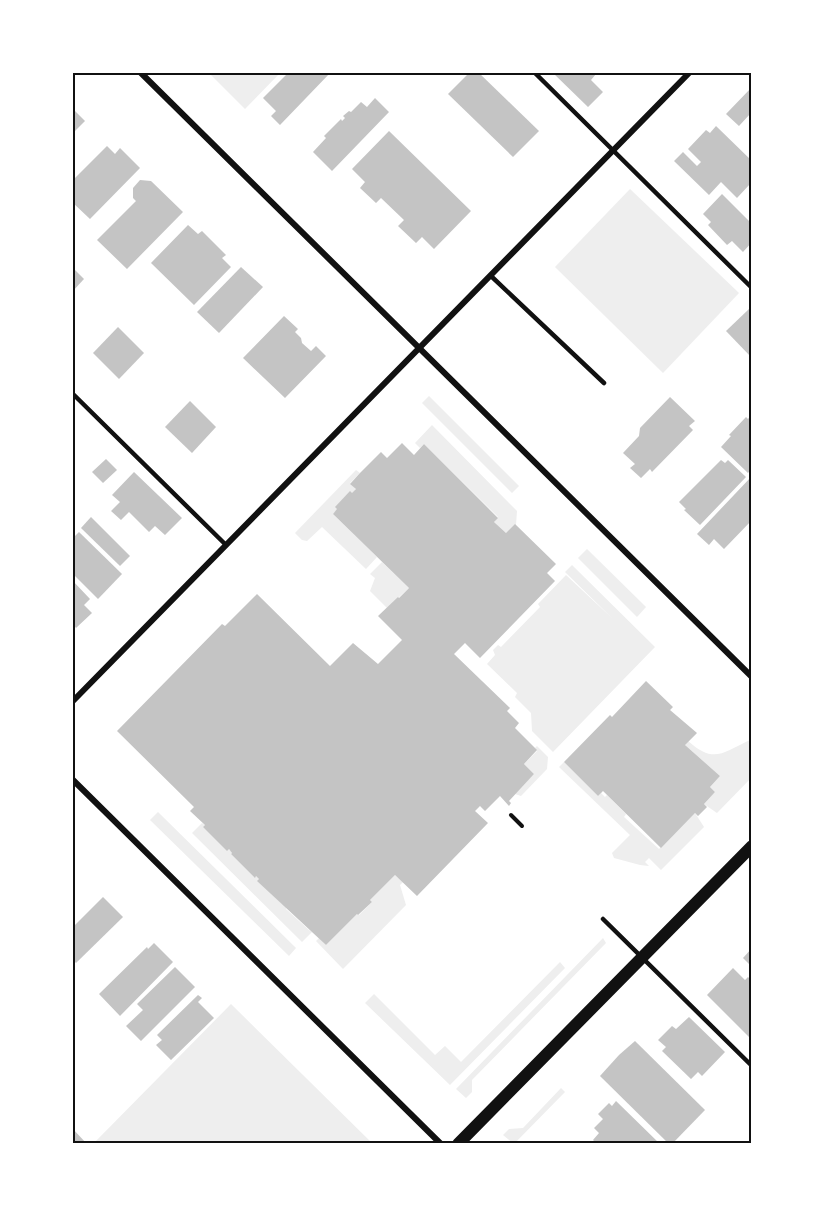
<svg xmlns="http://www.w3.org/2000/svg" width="824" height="1216" viewBox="0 0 824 1216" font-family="Overpass,sans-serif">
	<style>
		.green { fill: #eee }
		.building { fill: #c4c4c4 }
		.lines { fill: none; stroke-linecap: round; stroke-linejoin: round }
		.path { stroke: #111; stroke-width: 4 }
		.service { stroke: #111; stroke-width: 4.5 }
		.minor { stroke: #111; stroke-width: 6 }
		.secondary { stroke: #111; stroke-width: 12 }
		.neatline { fill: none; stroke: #111; stroke-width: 2 }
	</style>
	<rect width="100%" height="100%" fill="#fff"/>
	<g class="green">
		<polygon points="208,72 281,72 245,109"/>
		<polygon points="630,189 739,293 663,373 555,267"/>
		<polygon points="429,396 519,486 512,493 422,403"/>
		<polygon points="432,425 517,511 516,525 506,533 494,522 498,517 424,444 420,448 415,443"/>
		<polygon points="356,470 360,473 350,483 356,489 333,514 377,557 366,569 322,527 307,541 302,540 295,533"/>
		<polygon points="587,549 646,607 637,617 578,558"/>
		<polygon points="382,562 409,588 387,608 370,591 375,578 370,574"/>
		<polygon points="572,565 655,647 553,752 532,731 531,713 515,697 517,693 487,664 495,655 493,650 498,645 501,647 540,607 538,604 566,575 613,619 565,572"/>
		<path d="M750,740L752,743V777L717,813L704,804L715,792L710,787L720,776L685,745L688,741C714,764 722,753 750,740Z"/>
		<polygon points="537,746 548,757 547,769 521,796 515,794 534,774 524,764 537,751 535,748"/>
		<polygon points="564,762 598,796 601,793 605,797 607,795 626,814 624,817 659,849 695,813 704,827 661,870 649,858 645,862 649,866 640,865 614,858 612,853 630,835 559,767"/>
		<polygon points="158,812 296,948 289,956 150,820"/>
		<polygon points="202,823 205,825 203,827 232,852 231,854 254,877 256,876 259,879 258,881 282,904 284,903 287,907 286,909 309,930 312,932 302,942 192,833"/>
		<polygon points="395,875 403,882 400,885 406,905 343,969 316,941 319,938 326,945 357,914 359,915 372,902 370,900"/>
		<polygon points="603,938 606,943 472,1080 472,1092 466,1098 456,1089"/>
		<polygon points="560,962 565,968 450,1085 365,1003 374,994 435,1055 445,1046 461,1062"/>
		<polygon points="231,1004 372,1143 372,1144 93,1144"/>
		<polygon points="561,1088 565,1092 514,1144 503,1135 509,1129 523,1128"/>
	</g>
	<g class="building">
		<polygon points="289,72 331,72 280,125 271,116 276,111 263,98"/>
		<polygon points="470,72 478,72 539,131 513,157 448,94"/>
		<polygon points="552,72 594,72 596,74 591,80 603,92 588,107"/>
		<polygon points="752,87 752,116 750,114 739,126 726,114"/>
		<polygon points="375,98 389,112 332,171 313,152 326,138 324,136 341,119 342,121 345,118 343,116 349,111 351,112 361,102 367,107"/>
		<polygon points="72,108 85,121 72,134"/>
		<polygon points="716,126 752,161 752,185 750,184 737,198 721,182 709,195 674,161 683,152 697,166 701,162 688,149 706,130 710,133"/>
		<polygon points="389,131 471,211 434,249 422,237 416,243 398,226 404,220 381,198 376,203 360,188 365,182 352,169"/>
		<polygon points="107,146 115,154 120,148 140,168 90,219 72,202 72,181"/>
		<polygon points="140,180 151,181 183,212 127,269 97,240 136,201 133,198 133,188"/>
		<polygon points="722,194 752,224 752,242 743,252 732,241 727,245 708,225 711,222 703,214"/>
		<polygon points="188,225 198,234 202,231 226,255 222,258 231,267 194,305 151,263"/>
		<polygon points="72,267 84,279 72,292"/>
		<polygon points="241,267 263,287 219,333 197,312"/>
		<polygon points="749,309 752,313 752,358 726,331"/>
		<polygon points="284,316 298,329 295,332 301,338 302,343 311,351 316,346 326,356 285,398 243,358"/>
		<polygon points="118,327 144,353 119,379 93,353"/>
		<polygon points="670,397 695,421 689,426 693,430 652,472 650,469 641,478 630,468 635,464 623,453 639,436 640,428"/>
		<polygon points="190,401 216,427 192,453 165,427"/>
		<polygon points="752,414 752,468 748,473 721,447 731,436 729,435 746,417 748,419"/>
		<polygon points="402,443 414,455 424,444 498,518 494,522 506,533 515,524 556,564 547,573 555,581 480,658 465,643 454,654 510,708 507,711 519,723 515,728 537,750 524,764 534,774 509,801 511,803 509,806 500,796 485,811 480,806 475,811 488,823 417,896 395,875 370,900 372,902 358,915 357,914 326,945 257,881 259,879 256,876 255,878 231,854 232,853 229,849 227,851 203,827 205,825 190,811 194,807 117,731 222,624 225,626 257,594 330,666 353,643 378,664 402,640 378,616 398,597 399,598 409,588 333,514 337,509 335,507 350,491 352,493 356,489 350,484 360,473 381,452 387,458"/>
		<polygon points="106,459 117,470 103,483 92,472"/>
		<polygon points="721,460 725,463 728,460 746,477 700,525 684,510 686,509 679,502"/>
		<polygon points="134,472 182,518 165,535 155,526 149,532 129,512 121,520 111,511 120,502 112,495"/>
		<polygon points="752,476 752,520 724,549 714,539 709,545 697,534"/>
		<polygon points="91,517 130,556 120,566 81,528"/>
		<polygon points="79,532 122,574 98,599 72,573 72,539"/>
		<polygon points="72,580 90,599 84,605 92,613 76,628 72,623"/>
		<polygon points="646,681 673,707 670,710 697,733 685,745 720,776 710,787 715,792 704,804 707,807 698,816 695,813 661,848 603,791 598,796 564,762 610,715 612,717"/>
		<polygon points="103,897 123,917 76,963 72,959 72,928"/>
		<polygon points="154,943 173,962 120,1016 99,994 147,947 148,949"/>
		<polygon points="752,948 752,967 743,958"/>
		<polygon points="175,967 195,987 141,1041 126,1026 143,1010 137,1004"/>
		<polygon points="733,968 745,980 748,977 752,981 752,1040 707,995"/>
		<polygon points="198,995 202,998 198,1002 214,1018 171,1060 156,1045 162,1040 157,1035"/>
		<polygon points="689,1017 725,1052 702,1076 698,1072 691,1079 662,1051 666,1047 658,1040 672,1026 676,1029"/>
		<polygon points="635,1041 705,1110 672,1144 669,1144 600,1076 619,1055"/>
		<polygon points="616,1101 660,1144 597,1144 593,1140 599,1133 594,1128 603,1119 598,1114 609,1103 612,1106"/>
		<polygon points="72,1128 87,1144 72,1144"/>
	</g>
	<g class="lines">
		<polyline class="path" points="511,815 522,826"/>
		<g class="service">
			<polyline points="534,72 752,288"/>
			<polyline points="491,276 604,383"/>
			<polyline points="72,393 226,545"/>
			<polyline points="603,919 752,1066"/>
		</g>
		<g class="minor">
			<polyline points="140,72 752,677"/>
			<polyline points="72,702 690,72"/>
			<polyline points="72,779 441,1144"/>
		</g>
		<polyline class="secondary" points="458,1144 752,846"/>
	</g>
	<rect width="824" height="1216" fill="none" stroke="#ffffff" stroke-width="147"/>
	<rect x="74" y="74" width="676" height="1068" class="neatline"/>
</svg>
